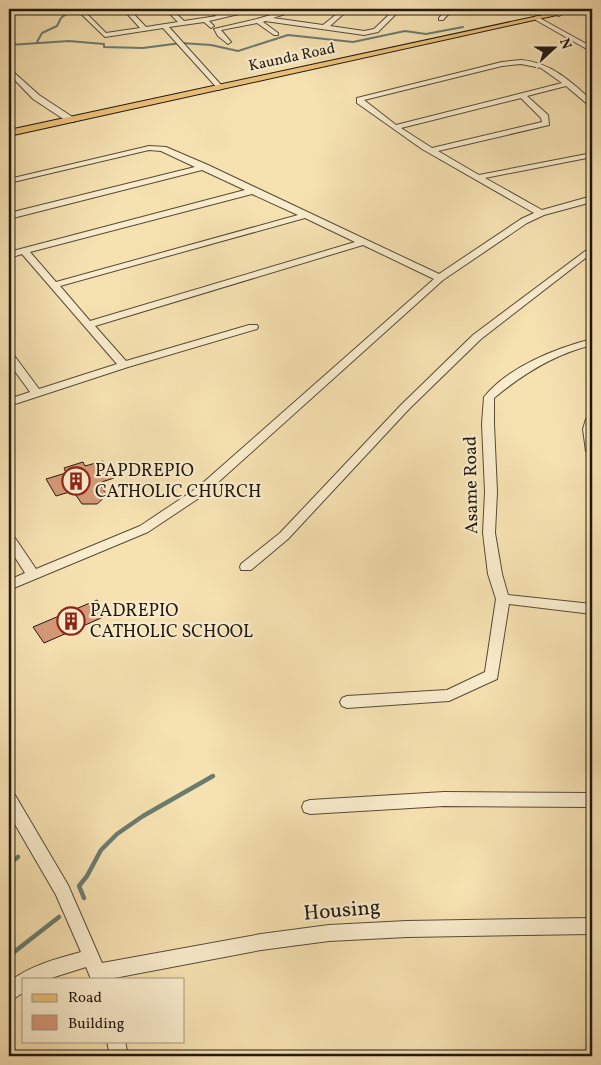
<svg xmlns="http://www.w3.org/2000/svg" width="601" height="1065" viewBox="0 0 601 1065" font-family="Vollkorn,serif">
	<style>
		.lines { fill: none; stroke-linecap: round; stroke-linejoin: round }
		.stream-far1 { stroke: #6b7b6f; stroke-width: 2 }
		.stream { stroke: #6b7b6f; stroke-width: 4.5 }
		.building { fill: #d69978; stroke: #211910 }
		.minor-casing { stroke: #564b38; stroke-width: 2 }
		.major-casing { stroke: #211910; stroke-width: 2 }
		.minor { fill: #f9eccc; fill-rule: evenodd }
		.major { fill: #ebc078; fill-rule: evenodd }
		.labels { text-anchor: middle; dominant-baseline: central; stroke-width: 4.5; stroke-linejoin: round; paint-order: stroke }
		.far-street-label { font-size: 15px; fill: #211910; stroke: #f9eccc }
		.poi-label { font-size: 18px; fill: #211910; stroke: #f9eccc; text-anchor: start }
		.street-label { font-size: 18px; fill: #211910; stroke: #f9eccc }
		.near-street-label { font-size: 21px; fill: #211910; stroke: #f9eccc }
	</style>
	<rect width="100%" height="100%" fill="#f6e1b1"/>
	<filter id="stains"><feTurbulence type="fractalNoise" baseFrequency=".004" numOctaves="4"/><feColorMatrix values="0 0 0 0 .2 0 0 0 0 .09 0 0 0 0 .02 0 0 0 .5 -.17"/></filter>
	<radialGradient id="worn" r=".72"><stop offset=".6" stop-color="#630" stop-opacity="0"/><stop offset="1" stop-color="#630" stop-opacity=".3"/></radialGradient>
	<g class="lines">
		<g class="stream-far1">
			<polyline points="37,42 42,33 57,26 61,18 73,9"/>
			<polyline points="9,45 69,41 104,44 104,47 143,48 181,43 211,45 238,51 288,35 353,42 405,31 426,34 463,27"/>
		</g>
		<g class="stream">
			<polyline points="9,864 18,857"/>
			<polyline points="84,898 79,886 87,876 101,850 117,834 143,816 213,776"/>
			<polyline points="9,956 59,917"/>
		</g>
	</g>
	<g class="building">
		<polygon points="103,461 114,478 99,483 107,495 97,504 82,504 73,491 56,496 46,479 66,473 64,468 83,462 85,466"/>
		<polygon points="97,600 108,615 44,643 33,627"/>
	</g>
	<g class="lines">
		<g class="minor-casing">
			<g id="minor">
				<path d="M76,9H82L106,33L140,28L123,9H129L146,27L178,22L165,9H171L184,21L217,16L200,9C209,9 216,13 224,14C235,15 248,8 260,9L209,21L214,26L211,28L204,22L169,27L222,86L223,88L219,90L163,28L105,37Z"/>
				<polygon points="291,9 300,9 273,18 323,25 343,9 349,9 330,26 364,31 374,29 395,9 401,9 378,32 364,35 265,21 263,22 278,33 278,35 274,35 257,23 221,30 231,42 228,44 218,36 214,29 257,19"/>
				<polygon points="447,9 453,9 443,20 439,20 439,18"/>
				<polygon points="541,9 549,9 562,14 559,16"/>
				<polygon points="536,16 592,47 592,52 534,19"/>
				<path d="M521,60C550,62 572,82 592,101V108L566,86L527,96L548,115L549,125L438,151L479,175L592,153V157L485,178L542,210L592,196V202L544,215L527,223L443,280L205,494L148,532L9,590V580L25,573L9,548V534L13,535L36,569L140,526L197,488L434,279L363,245L95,326L126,361L249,325H257L258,327L257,329L128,367L9,406V399L30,392L9,363V353L13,354L39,389L117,364L22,254L9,258V252L245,190L202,170L9,219V213L195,167L161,151L149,150L9,183V179L149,146L166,147L208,165L439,274L521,219L534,213L422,149L357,103V98L502,62ZM521,64L541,68L562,83L396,125L364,100L502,66ZM521,98L541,118L542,122L432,148L401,128ZM252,194L298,215L56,282L30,252ZM305,218L355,242L90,321L60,286Z"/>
				<polygon points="9,68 39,95 74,118 74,122 68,122 33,99 9,74"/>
				<polygon points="592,246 592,253 481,339 409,409 288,539 251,570 241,570 240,567 241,564 280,533 401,405 473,335"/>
				<path d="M592,339V345C555,354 524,373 494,398V424L497,492L495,533L502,574L508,595L592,604V614L509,604L497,679L449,701L347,708L342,706L340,702L342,698L347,696L447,690L485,672L496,599L488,574L483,533L485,492L482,424L484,397C508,367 556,348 592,339Z"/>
				<polygon points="592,416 592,455 586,451 583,429 586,419"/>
				<polygon points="444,792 592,793 592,807 444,806 310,814 304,812 302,807 304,802 310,800"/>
				<path d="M9,793L15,795L68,885L102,963L261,934L329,925L407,921L592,918V934L407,937L329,941L261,950L109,979H91L86,967L48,979H24V992L9,1002V982C29,966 55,959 81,952L56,895L9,814Z"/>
				<polygon points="107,1041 125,1041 128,1056 110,1056"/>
			</g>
		</g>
		<g class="major-casing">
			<polygon id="major" points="571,9 584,9 9,136 9,130"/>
		</g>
		<use href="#minor" class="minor"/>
		<use href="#major" class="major"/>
	</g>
	<defs>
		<g id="building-ring" transform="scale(1.4375)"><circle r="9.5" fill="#f9eccc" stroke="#8f2418" stroke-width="1.5"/><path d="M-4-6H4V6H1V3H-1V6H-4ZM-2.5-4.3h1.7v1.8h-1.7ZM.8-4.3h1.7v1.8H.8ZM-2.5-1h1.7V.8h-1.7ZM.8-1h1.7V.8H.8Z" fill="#8f2418"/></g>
	</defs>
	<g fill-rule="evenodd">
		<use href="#building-ring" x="76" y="481"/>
		<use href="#building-ring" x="71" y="621"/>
	</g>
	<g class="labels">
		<g class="far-street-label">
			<text transform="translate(292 58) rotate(-12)">Kaunda Road</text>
		</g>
		<g class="poi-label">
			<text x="95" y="471">PAPDREPIO<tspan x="95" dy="21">CATHOLIC CHURCH</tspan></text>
			<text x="90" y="611">PADREPIO<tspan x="90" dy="21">CATHOLIC SCHOOL</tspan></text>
		</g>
		<g class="street-label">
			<text transform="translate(472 485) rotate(-91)">Asame Road</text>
		</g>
		<g class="near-street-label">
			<text transform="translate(342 911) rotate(-5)">Housing</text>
		</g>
	</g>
	<rect width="601" height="1065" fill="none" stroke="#f6e1b1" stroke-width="30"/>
	<rect x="10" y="10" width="581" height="1045" fill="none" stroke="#211910" stroke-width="2.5"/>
	<rect x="15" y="15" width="571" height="1035" fill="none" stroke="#211910"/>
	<rect x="22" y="978" width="162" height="65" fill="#f9eccc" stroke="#a39881"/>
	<rect x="32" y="994" width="25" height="8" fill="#ebc078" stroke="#a39881"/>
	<text x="68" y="1002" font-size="15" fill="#211910">Road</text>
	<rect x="32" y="1015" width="25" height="15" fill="#d69978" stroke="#a39881"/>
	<text x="68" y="1028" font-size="15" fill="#211910">Building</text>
	<g transform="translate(554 48) rotate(69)" stroke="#f9eccc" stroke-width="4" paint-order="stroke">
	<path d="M0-4L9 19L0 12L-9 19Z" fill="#211910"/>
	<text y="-8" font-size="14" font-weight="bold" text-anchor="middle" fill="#211910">N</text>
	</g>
	<rect width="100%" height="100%" filter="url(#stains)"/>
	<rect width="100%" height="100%" fill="url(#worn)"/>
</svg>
